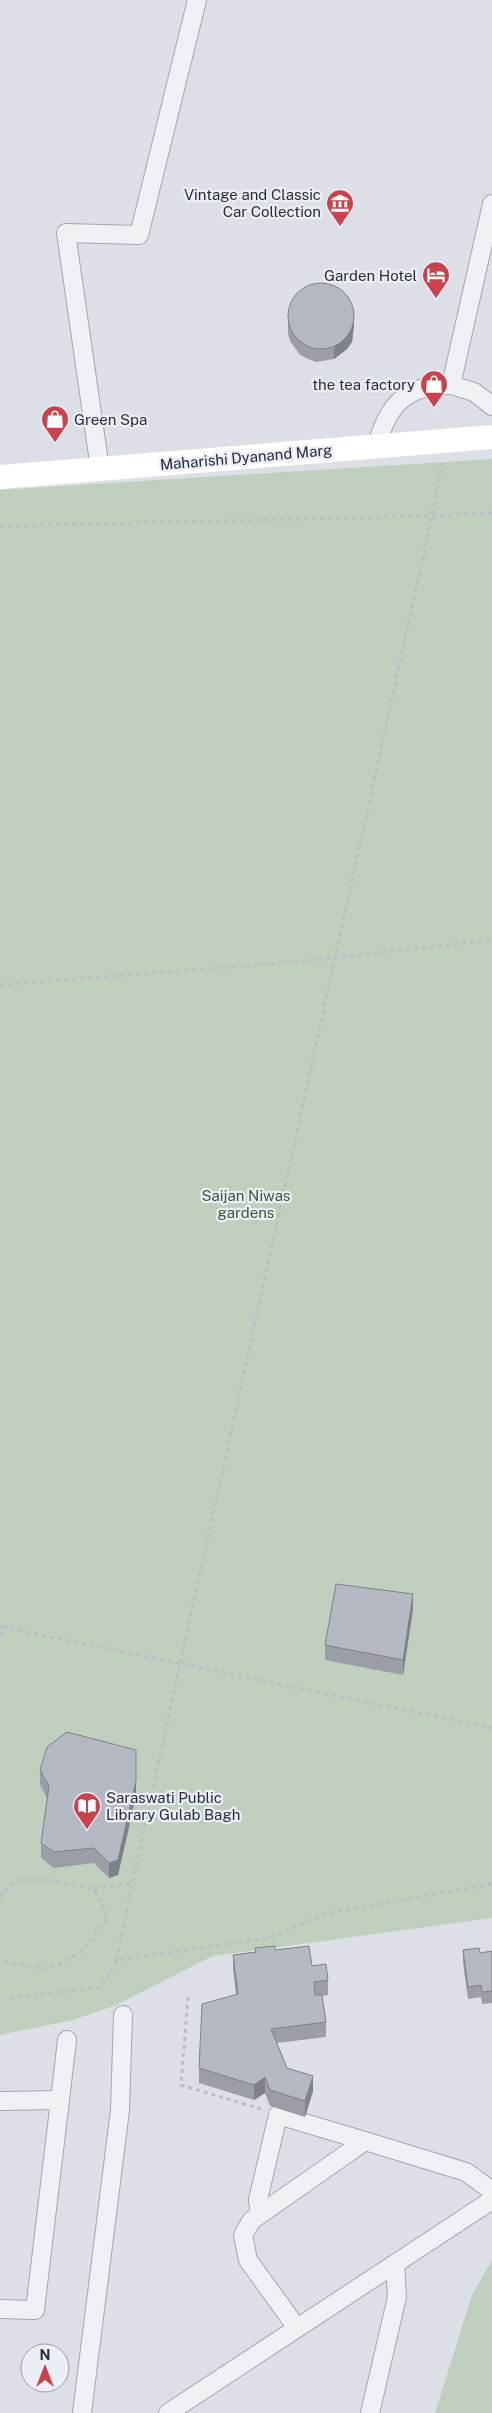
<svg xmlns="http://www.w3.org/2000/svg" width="492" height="2413" viewBox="0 0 492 2413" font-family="'Public Sans',sans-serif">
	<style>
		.green { fill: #c0cfbd }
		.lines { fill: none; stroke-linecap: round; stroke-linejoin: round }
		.street-casing { stroke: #a2a6af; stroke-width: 20 }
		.path { stroke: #babdc4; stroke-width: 3; stroke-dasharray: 4 4; stroke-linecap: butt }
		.street { stroke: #eef0f4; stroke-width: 18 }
		.secondary { stroke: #fff; stroke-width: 24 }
		.wall { fill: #9b9ea7 }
		.shaded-wall { fill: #7e8188 }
		.building { fill: #b4b8c2; stroke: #7e8188 }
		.labels { text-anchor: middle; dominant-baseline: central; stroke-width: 4.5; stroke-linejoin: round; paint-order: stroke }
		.poi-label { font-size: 15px; fill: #262c3b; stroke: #ebeef4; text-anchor: end }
		.street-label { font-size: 15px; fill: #262c3b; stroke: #ebeef4 }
		.park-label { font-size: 15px; fill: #385634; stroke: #ebeef4 }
	</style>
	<rect width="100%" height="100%" fill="#dcdfe6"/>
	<g class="green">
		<polygon points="492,459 492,1918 213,1956 114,2006 73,2020 0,2035 0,490"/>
		<polygon points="492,2260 492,2413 435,2413 472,2295"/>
	</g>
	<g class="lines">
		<g class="street-casing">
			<g id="street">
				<polyline points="451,385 474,392 492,406"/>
				<path d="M377,446C387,405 407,384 451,385L492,204"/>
				<polyline points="100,469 66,233 139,235 197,0"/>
				<polyline points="60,2100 67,2040"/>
				<polyline points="0,2101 60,2100 35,2310 0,2309"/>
				<polyline points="260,2214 258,2200 278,2115 365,2141"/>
				<polyline points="297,2328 248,2260 243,2235 252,2220 365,2141 466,2172 492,2191"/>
				<polyline points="82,2413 120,2110 123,2015"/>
				<polyline points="168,2413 492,2200"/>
				<polyline points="370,2413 397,2297 395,2264"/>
			</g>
		</g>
		<g class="path">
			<polyline points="0,526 432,516 492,513"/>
			<polyline points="0,985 304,961 492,940"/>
			<polyline points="0,1626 3,1627 0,1637"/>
			<polyline points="3,1627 492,1728"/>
			<polyline points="94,1889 132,1883 432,516 442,461"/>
			<polyline points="0,1897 16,1880 49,1880 94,1889 108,1918 80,1953 49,1969 0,1961"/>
			<polyline points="117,1960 132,1883"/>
			<polyline points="188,1997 181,2085 261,2109"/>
			<polyline points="9,1998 102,1987 117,1960 268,1938 328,1913 492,1884"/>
		</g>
		<use href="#street" class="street"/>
		<polyline class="secondary" points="0,477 492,437"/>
	</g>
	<g class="wall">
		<polygon points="288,321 354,325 352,342 347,349 334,359 316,362 308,359 300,355 290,341 288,333"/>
		<polygon points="413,1609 403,1675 325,1660 325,1645"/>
		<polygon points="136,1766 136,1796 118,1875 109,1878 94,1863 54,1868 41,1858 41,1843 47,1798 40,1785 40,1770"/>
		<polygon points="255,1948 275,1950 312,1966 328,1980 328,1995 322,1996 326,2022 326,2037 277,2043 287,2068 313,2091 305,2117 270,2106 265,2093 254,2100 199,2083 199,2068 236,1995 233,1970 233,1955 255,1952"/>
		<polygon points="463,1950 480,1953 492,1951 492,2003 482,2004 481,1997 468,1999 463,1963"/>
	</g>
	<g class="shaded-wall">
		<polygon points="354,312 354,325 352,342 347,349 334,359 334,347"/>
		<polygon points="413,1594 413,1609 403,1675 403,1660"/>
		<polygon points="136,1750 136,1796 118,1875 109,1878 109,1863"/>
		<polygon points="313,2076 313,2091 305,2117 305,2101"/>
		<polygon points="265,2077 265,2093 254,2100 254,2085"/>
	</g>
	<g class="building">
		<circle cx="321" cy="316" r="33"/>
		<polygon points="336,1584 413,1594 403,1660 325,1645"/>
		<polygon points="67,1732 136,1750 136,1781 118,1860 109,1863 94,1848 54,1852 41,1843 49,1786 40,1770 47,1747"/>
		<polygon points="275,1946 275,1950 309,1946 312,1966 326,1964 328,1980 314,1982 315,1995 322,1995 326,2022 271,2029 287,2068 313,2076 305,2101 270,2090 265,2077 254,2085 199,2068 202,2004 238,1994 233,1955 256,1952 255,1948"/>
		<polygon points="479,1948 480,1953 492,1951 492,1991 482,1992 481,1985 468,1987 463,1950"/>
	</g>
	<defs>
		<g id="museum-pin" transform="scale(1.4375)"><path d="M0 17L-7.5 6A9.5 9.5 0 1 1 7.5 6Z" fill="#c8434c" stroke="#ebeef4"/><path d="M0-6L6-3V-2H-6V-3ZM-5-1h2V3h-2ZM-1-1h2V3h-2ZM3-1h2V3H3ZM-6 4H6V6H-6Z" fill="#fff"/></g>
		<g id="hotel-pin" transform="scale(1.4375)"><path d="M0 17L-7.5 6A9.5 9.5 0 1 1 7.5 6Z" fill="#c8434c" stroke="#ebeef4"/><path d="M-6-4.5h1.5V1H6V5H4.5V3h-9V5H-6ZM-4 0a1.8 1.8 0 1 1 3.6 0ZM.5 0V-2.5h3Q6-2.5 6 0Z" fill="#fff"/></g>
		<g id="shop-pin" transform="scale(1.4375)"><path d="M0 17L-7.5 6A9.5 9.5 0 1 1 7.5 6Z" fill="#c8434c" stroke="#ebeef4"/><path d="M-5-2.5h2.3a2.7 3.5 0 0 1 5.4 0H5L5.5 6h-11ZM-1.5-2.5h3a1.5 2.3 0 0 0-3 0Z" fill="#fff"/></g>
		<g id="library-pin" transform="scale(1.4375)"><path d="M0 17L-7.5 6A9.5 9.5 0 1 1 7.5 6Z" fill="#c8434c" stroke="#ebeef4"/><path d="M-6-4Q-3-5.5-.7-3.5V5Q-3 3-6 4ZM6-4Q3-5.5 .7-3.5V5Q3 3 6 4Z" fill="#fff"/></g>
	</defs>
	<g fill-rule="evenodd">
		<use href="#museum-pin" x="340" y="203"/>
		<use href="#hotel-pin" x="436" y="275"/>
		<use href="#shop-pin" x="434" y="384"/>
		<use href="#shop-pin" x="55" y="419"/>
		<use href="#library-pin" x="87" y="1806"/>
	</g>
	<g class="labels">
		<g class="poi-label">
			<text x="321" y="194">Vintage and Classic<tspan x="321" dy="17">Car Collection</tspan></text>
			<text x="417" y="275">Garden Hotel</text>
			<text x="415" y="384">the tea factory</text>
			<text x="74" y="419" text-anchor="start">Green Spa</text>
			<text x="106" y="1797" text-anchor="start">Saraswati Public<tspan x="106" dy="17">Library Gulab Bagh</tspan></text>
		</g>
		<g class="street-label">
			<text transform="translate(246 457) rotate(-5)">Maharishi Dyanand Marg</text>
		</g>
		<g class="park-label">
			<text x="246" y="1195">Saijan Niwas<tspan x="246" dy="17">gardens</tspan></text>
		</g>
	</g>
	<g transform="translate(45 2368)"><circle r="24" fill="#ebeef4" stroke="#9ca0aa"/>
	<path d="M0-4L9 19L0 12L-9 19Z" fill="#c8434c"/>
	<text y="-8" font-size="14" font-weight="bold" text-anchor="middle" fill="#262c3b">N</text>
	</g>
</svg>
